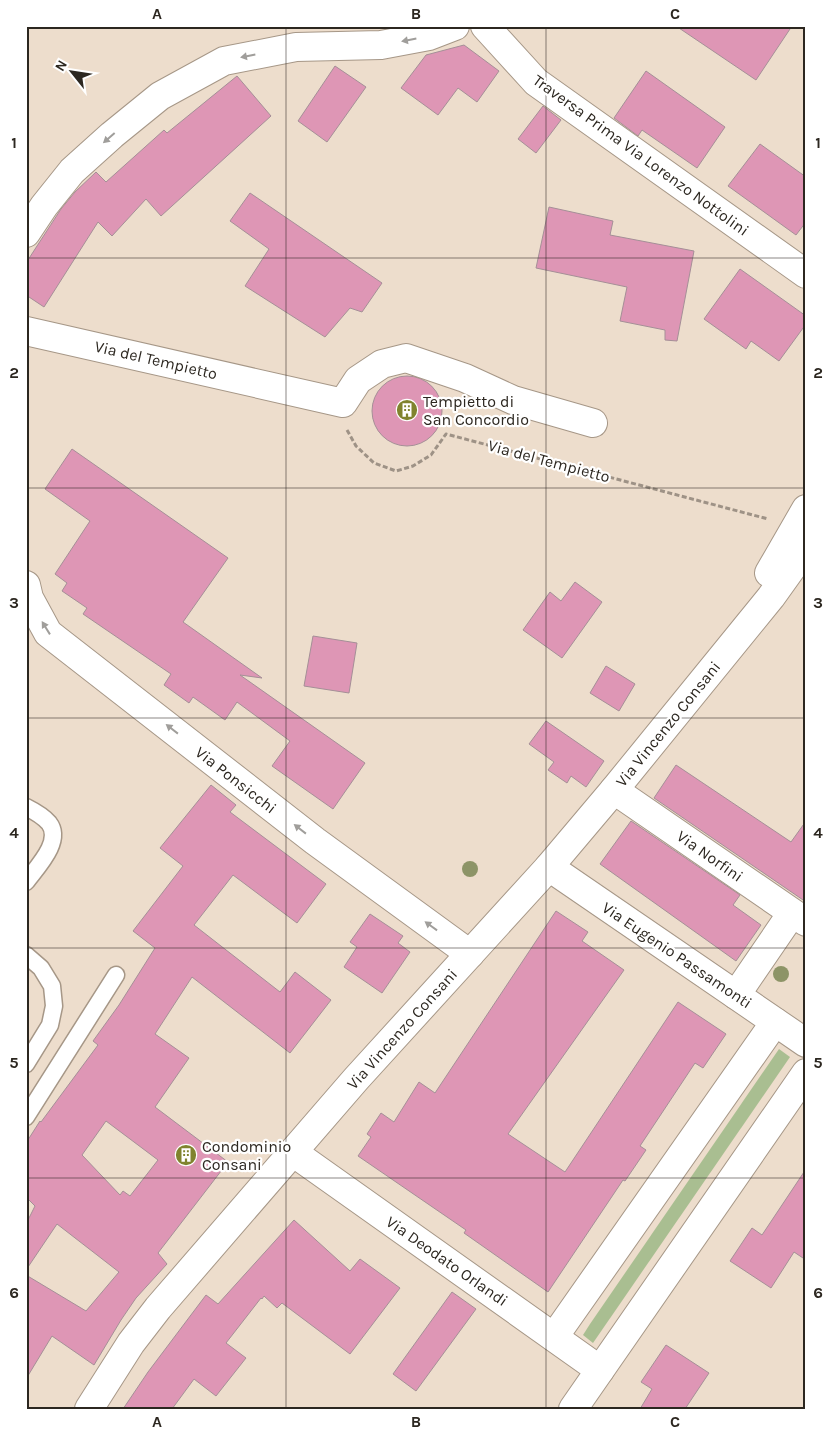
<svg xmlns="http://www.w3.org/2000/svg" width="832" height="1435" viewBox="0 0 832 1435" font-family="Karla,sans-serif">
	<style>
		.green { fill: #a9be91 }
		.building { fill: #de96b5; stroke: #a58f97; fill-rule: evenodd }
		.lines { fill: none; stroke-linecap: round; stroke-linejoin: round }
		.lane-casing { stroke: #a69787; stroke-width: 19 }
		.street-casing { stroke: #a69787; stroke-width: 30 }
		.secondary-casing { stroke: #a69787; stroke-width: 30 }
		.path { stroke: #9e9286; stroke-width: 3; stroke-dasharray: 5 2.5; stroke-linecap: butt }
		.lane { stroke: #fff; stroke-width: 16 }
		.street { stroke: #fff; stroke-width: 28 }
		.secondary { stroke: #fff; stroke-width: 28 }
		.tree { fill: #8d9467 }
		.oneway { fill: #a09e9b }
		.grid { fill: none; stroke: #2c2720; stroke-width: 1; stroke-opacity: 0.55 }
		.labels { text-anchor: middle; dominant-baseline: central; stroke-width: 4.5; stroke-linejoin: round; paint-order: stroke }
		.street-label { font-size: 16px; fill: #2c2720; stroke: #fff }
		.poi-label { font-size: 16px; fill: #2c2720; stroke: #fff; text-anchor: start }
		.neatline { fill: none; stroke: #2c2720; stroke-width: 2 }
		.grid-label { font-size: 16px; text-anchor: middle; font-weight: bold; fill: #2c2720 }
	</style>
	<rect width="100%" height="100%" fill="#edddcc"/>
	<polygon class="green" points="779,1049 790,1057 593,1343 583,1335 590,1324"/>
	<g class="building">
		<polygon points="676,26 792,26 756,80"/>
		<polygon points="464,45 499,71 477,102 458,88 438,115 401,88 426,55"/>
		<polygon points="335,66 366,87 327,142 298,121"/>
		<polygon points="646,71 725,127 697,168 642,130 638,136 614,118"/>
		<polygon points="237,76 271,116 161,216 146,199 112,236 98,222 44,307 26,295 26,263 61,209 75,192 96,172 106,182 164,130 167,133"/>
		<polygon points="543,106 561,120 536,153 518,139"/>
		<polygon points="760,144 806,177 806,222 796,235 728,186"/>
		<polygon points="250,193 382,283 362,312 350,308 325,337 245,286 269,249 230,221"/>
		<polygon points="549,207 613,221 610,235 694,251 677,341 665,340 665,330 620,321 627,287 536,268"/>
		<polygon points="740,269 806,316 806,324 779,361 751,341 746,349 704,319"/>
		<circle cx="407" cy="411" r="35"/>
		<polygon points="72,449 228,558 183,622 262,678 240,675 365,763 333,809 272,766 290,741 237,702 225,720 193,697 189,703 164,685 171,674 83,614 87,608 62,591 67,583 55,574 90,521 45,489"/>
		<polygon points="575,582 602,602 562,658 523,630 550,592 561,601"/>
		<polygon points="313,636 357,643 349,693 304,686"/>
		<polygon points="606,666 635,684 619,711 590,693"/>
		<polygon points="546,721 604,761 586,787 571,776 567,783 548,770 554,762 529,744"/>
		<polygon points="676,765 791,842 806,821 806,902 654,798"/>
		<path d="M211,785L236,805L230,812L326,884L297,923L233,875L194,925L280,992L295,972L331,1000L290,1053L192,977L155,1034L189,1058L155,1107L228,1162L158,1253L167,1264L136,1298L121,1320L94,1365L52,1336L26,1379V1275L86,1311L119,1272L57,1224L26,1270V1224L35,1206L26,1197V1143L40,1121L41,1122L98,1045L93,1041L119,1005L155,948L133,931L183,866L160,848ZM106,1121L158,1160L130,1196L123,1191L120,1195L82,1155Z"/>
		<polygon points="631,821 740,895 733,905 761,925 736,961 600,864"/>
		<polygon points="556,911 588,932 582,941 624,970 508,1134 565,1172 678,1002 726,1034 703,1068 695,1063 640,1146 646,1150 625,1181 623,1180 548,1292 464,1233 466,1230 358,1156 371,1137 367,1134 381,1113 394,1122 419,1082 435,1093"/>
		<polygon points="370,914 403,936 398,943 410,952 382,993 344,967 357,947 350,942"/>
		<polygon points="806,1169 806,1260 794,1252 771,1288 730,1261 752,1228 762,1235"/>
		<polygon points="294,1220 350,1271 360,1259 400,1288 350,1354 282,1303 277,1308 264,1296 262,1299 261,1298 226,1343 246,1358 216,1396 194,1379 172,1409 123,1409 148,1372 206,1295 218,1304"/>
		<polygon points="452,1292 476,1309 416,1391 393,1374"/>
		<polygon points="666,1345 709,1373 685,1409 640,1409 652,1389 641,1382"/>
	</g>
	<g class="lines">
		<g class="lane-casing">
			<g id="lane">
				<path d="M26,807C34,811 43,816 49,823C63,841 37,867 26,882"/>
				<polyline points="26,955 41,968 52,986 54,1006 50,1025 26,1064"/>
				<polyline points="26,1117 116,975"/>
			</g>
		</g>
		<g class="street-casing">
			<g id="street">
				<polyline points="485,26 536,82 806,274"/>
				<polyline points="26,233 44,206 72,171 112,135 160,96 224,61 296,47 381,45 429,36 455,26"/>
				<polyline points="26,331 343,403 358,380 382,364 406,358 465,378 513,400 593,423"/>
				<polyline points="26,585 29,598 48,633 315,841 470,954"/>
				<polyline points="614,790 806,922"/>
				<polyline points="549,867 806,1043"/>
				<polyline points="736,995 792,913"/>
				<polyline points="294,1153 600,1370"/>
				<polyline points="554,1337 775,1022"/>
				<polyline points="573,1409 806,1073"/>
			</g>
		</g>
		<g class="secondary-casing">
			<g id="secondary">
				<polyline points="769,573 806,509"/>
				<polyline points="89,1409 131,1343 158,1308 356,1079 549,867 614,790 771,597 806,548"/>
			</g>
		</g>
		<polyline class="path" points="347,430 356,446 374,463 396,471 413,466 431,455 446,434 768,519"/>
		<use href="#lane" class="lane"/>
		<use href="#street" class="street"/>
		<use href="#secondary" class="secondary"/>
	</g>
	<g class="tree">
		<circle cx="470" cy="869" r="8"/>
		<circle cx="781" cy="974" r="8"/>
	</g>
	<defs><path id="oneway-solid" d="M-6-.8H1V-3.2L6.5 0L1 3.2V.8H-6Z" transform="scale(1.25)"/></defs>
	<g class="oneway">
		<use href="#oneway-solid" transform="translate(409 40) rotate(169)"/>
		<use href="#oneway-solid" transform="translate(248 56) rotate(169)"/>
		<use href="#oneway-solid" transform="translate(109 138) rotate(139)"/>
		<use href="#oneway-solid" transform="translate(46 628) rotate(-122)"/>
		<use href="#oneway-solid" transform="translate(172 729) rotate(-142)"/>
		<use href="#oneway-solid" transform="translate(300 829) rotate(-142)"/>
		<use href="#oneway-solid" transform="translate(431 926) rotate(-144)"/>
	</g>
	<path class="grid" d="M286,26V1409M546,26V1409M26,258H806M26,488H806M26,718H806M26,948H806M26,1178H806"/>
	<defs>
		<g id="building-disc" transform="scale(1.125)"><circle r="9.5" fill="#80832e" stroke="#fff"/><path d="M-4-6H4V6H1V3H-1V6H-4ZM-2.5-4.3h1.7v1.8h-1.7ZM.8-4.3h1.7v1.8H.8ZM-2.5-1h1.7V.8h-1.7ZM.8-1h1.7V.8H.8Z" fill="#fff"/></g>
	</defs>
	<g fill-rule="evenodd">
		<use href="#building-disc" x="407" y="410"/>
		<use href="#building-disc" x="186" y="1155"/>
	</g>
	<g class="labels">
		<g class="street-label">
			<text transform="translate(641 155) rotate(36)">Traversa Prima Via Lorenzo Nottolini</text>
			<text transform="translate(156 360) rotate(13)">Via del Tempietto</text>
			<text transform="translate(549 461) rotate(15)">Via del Tempietto</text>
			<text transform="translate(668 724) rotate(-51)">Via Vincenzo Consani</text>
			<text transform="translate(236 780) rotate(38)">Via Ponsicchi</text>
			<text transform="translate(710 856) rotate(35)">Via Norfini</text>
			<text transform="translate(677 955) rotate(34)">Via Eugenio Passamonti</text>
			<text transform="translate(402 1029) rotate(-48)">Via Vincenzo Consani</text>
			<text transform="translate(447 1261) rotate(35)">Via Deodato Orlandi</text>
		</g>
		<g class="poi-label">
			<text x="423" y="401">Tempietto di<tspan x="423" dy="18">San Concordio</tspan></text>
			<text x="202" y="1146">Condominio<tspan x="202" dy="18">Consani</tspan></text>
		</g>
	</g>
	<rect width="832" height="1435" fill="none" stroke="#ffffff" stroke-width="55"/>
	<g transform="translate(72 72) rotate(300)" stroke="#ffffff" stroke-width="4" paint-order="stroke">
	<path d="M0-4L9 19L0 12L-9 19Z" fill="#2c2720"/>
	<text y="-8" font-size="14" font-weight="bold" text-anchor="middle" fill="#2c2720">N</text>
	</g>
	<rect x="28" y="28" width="776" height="1380" class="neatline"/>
	<g class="grid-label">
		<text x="157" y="19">A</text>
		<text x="416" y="19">B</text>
		<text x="675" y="19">C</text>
		<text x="14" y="148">1</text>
		<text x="818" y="148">1</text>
		<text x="14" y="378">2</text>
		<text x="818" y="378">2</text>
		<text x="14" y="608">3</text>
		<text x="818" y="608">3</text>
		<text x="14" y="838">4</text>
		<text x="818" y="838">4</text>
		<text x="14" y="1068">5</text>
		<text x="818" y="1068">5</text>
		<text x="14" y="1298">6</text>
		<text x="818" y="1298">6</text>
		<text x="157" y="1427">A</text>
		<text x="416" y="1427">B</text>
		<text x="675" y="1427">C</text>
	</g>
</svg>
